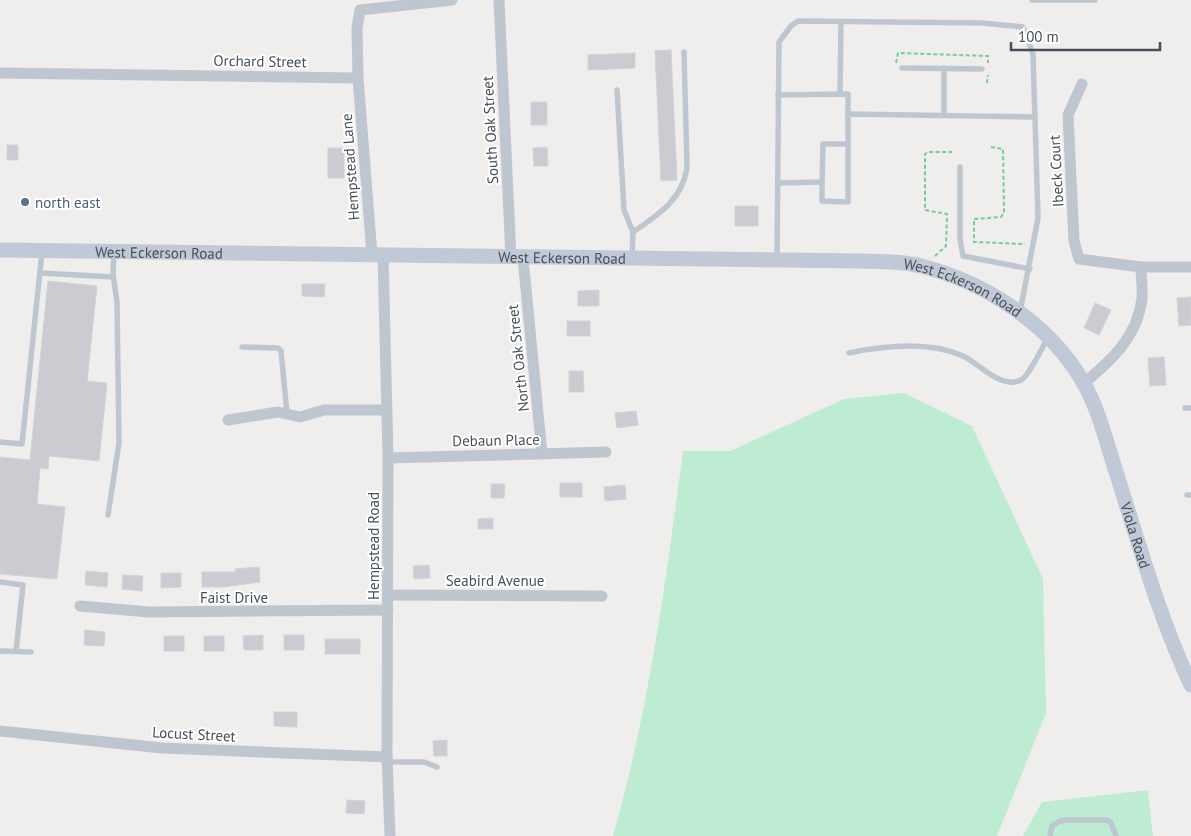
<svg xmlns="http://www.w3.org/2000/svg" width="1191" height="836" viewBox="0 0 1191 836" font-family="'PT Sans',sans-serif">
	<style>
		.green { fill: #bdecd2 }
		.building { fill: #caccd2; stroke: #d1d3d9 }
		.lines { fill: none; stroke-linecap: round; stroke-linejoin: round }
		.path { stroke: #77c8a5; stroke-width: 2; stroke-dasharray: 4 2.5; stroke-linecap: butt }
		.lane { stroke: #bec7cf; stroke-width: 5.5 }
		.street { stroke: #bec7cf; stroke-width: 11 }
		.secondary { stroke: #c0c9d5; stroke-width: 15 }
		.service-dot { fill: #5c6f8a; stroke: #fff; stroke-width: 2 }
		.labels { text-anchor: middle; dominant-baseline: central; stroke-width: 4; stroke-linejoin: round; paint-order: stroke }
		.street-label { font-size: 15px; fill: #464f5a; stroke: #fff }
		.service-label { font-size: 15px; fill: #4e5e75; stroke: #fff; text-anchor: start }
	</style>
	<rect width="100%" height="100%" fill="#f0eded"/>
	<g class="green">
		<path d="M904,393L972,426L1043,579L1046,713L997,836H613C649,710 666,580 683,451H730L844,399Z"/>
		<polygon points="1148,790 1153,836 1023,836 1042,802"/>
	</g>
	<g class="building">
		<polygon points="671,50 677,180 661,181 655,51"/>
		<polygon points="635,53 635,68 588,70 588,55"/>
		<rect x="531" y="102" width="16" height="23"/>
		<rect x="7" y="145" width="11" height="15"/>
		<polygon points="547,147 548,166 534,166 533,148"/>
		<rect x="328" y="148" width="16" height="30"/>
		<rect x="735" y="206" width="23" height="20"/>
		<polygon points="48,281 97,286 87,381 107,383 99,461 49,456 48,469 40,468 37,504 65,507 57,579 0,574 0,457 30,460"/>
		<polygon points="302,284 325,284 324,297 302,296"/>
		<polygon points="599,290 599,306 578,306 578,291"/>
		<polygon points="1191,297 1191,325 1179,326 1177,298"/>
		<polygon points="1095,303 1111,310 1099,335 1084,328"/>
		<rect x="567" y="321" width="23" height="15"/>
		<polygon points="1164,357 1166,385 1150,386 1148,358"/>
		<polygon points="569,371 583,371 584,392 569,392"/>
		<polygon points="636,411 638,425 617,428 615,413"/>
		<rect x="560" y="483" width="22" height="14"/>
		<polygon points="491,484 505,484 504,498 491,498"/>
		<polygon points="625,485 626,499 605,501 604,487"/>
		<polygon points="493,518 493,529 478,529 478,519"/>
		<polygon points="429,565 430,578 414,579 413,566"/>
		<polygon points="259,567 260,582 224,587 202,587 202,572 236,572 235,569"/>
		<polygon points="86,571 108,573 107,587 85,585"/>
		<polygon points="161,573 181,573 181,587 161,588"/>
		<polygon points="123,575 143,576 142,591 122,589"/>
		<polygon points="85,630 105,632 104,646 84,645"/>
		<polygon points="263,635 263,650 244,650 243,636"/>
		<rect x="284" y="635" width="20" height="15"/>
		<rect x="164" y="636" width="20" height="15"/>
		<rect x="204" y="636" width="20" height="15"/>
		<rect x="325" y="639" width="35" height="15"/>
		<polygon points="274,712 297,712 297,727 274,726"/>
		<polygon points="447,740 447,756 434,756 433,741"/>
		<polygon points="347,800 365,801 364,814 346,813"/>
	</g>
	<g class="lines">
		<g class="path">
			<polyline points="896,63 898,53 988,56 988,63"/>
			<polyline points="987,83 988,75"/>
			<polyline points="991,147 1003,149 1004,213 1001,217 974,219 974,242 1025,244"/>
			<polyline points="935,256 946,246 947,214 925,210 925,154 928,152 952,152"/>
		</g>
		<g class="lane">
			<polyline points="1032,0 1095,0"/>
			<polyline points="902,68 982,69"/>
			<polyline points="944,68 944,115"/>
			<polyline points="617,90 624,210 633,232"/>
			<polyline points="840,94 841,22"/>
			<polyline points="778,95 848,94 848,114"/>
			<polyline points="960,167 960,239 963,256 1030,269"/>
			<polyline points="822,182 822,201 848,202 848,144"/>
			<polyline points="779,183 822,182 823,144 848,144 848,114 1035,117"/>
			<path d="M632,256L633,232C658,215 682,200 687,168L684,52"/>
			<polyline points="777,260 779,42 791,26 798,21 983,23 1023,27 1033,54 1038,218 1020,312"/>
			<polyline points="40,273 113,277"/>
			<polyline points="242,347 278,348 281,351 287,414"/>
			<path d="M849,353C883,346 930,341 963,356C980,364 1001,390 1021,380C1029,376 1042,347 1048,338"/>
			<polyline points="1185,408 1191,408"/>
			<polyline points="0,442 22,444 42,252"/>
			<polyline points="1187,495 1191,495"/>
			<polyline points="108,515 119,443 117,302 113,274 114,252"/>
			<polyline points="0,582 23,585 16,651"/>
			<polyline points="0,651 31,652"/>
			<polyline points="388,762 424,762 437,767"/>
			<polyline points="1050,836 1052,826 1060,821 1066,820 1107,820 1111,823 1116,836"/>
		</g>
		<g class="street">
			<polyline points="499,0 511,258"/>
			<polyline points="0,73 358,78"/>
			<polyline points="1082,84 1068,115 1074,241 1079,259 1141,267 1191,267"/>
			<polyline points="372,255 358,78 357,28 360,10 452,0"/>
			<polyline points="383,255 388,458 387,757 390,836"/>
			<polyline points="523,258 542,454"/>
			<path d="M1084,383C1112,360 1137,337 1142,299C1143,289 1141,278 1141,267"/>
			<polyline points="228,420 278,412 300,417 324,410 386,410"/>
			<polyline points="388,458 606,452"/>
			<polyline points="388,595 602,596"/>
			<polyline points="80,606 149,612 388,610"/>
			<polyline points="0,731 162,748 387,757"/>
		</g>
		<path class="secondary" id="s1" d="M0,250L864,261C883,262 903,261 921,266C985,282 1050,324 1083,382C1099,409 1108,448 1118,478C1140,548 1160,619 1191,685"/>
	</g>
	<circle class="service-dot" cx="25" cy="202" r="5"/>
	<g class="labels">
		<g class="street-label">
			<text transform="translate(260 61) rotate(1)">Orchard Street</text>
			<text transform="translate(490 130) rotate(-93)">South Oak Street</text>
			<text transform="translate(350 167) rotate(-94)">Hempstead Lane</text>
			<text transform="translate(1056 171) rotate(-93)">Ibeck Court</text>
			<text stroke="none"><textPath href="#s1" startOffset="159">West Eckerson Road</textPath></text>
			<text stroke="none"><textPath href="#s1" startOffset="562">West Eckerson Road</textPath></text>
			<text stroke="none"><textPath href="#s1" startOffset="968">West Eckerson Road</textPath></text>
			<text transform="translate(518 358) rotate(-96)">North Oak Street</text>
			<text transform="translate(496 440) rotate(-1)">Debaun Place</text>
			<text stroke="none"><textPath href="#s1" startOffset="1288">Viola Road</textPath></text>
			<text transform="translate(373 546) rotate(-90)">Hempstead Road</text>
			<text x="495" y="580">Seabird Avenue</text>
			<text x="234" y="597">Faist Drive</text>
			<text transform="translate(194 734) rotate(3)">Locust Street</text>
		</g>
		<g class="service-label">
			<text x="35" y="202">north east</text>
		</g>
	</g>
	<path d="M1011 42v8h149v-8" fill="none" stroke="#464f5a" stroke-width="2.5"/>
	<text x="1018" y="42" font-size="15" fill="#464f5a" stroke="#ffffff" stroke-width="4" paint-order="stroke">100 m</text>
</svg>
